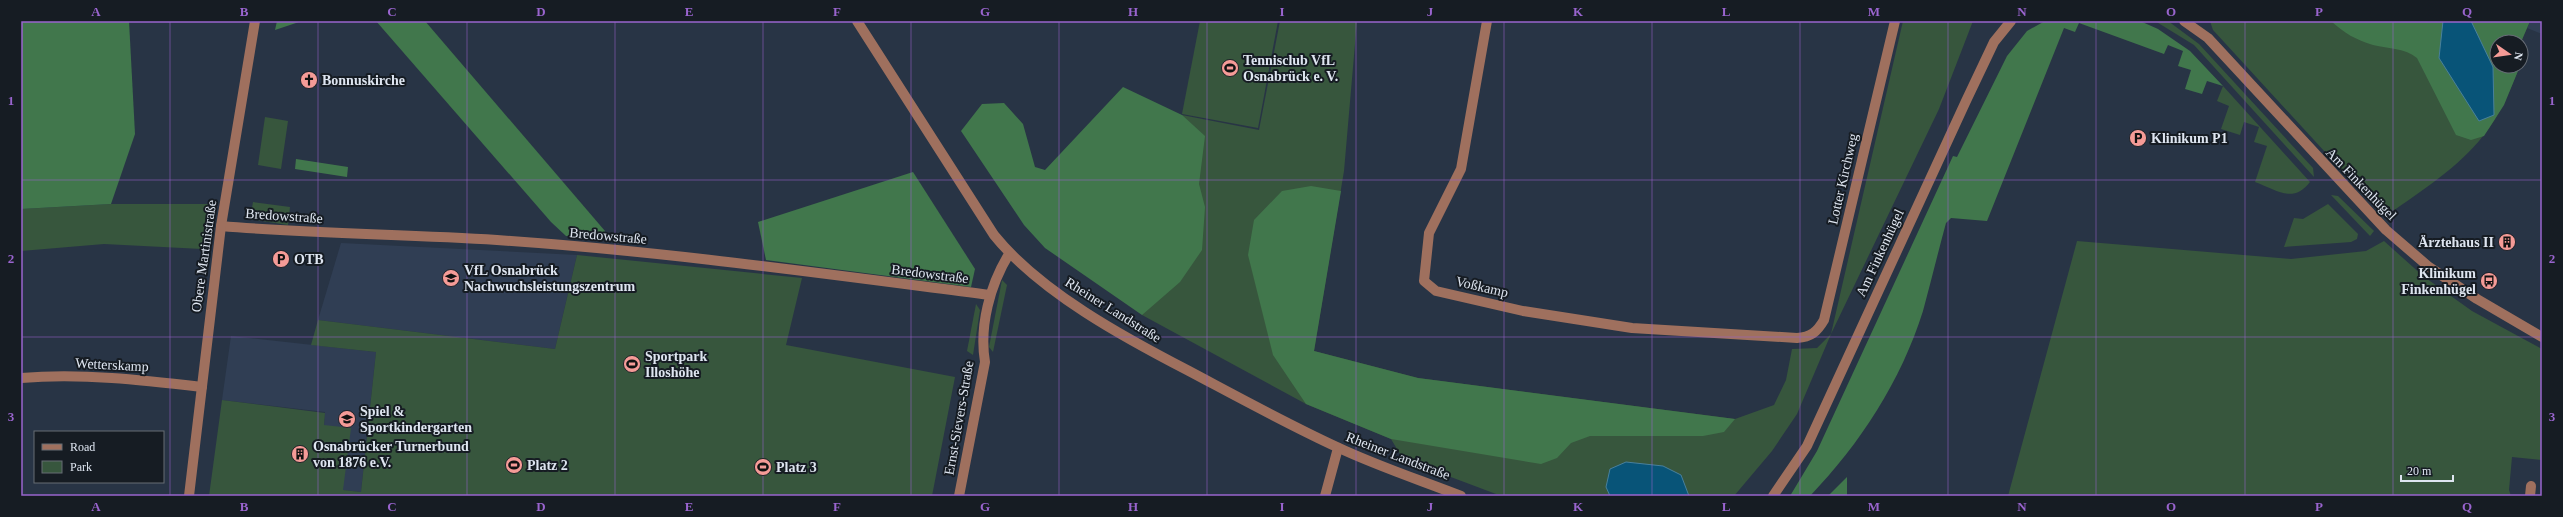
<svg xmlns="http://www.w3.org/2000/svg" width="2563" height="517" viewBox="0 0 2563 517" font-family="Georgia,serif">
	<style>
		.built { fill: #303e54 }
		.green { fill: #37563d }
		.forest { fill: #41774c }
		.water { fill: #085478; stroke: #48809c }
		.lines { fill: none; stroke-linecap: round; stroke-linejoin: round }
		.minor { stroke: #9f705e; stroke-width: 10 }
		.grid { fill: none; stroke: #9964ce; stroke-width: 1; stroke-opacity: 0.55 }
		.labels { text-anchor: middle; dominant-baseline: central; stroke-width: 4; stroke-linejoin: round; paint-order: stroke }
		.poi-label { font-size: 14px; font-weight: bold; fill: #dee5f0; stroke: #161c23; text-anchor: start }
		.street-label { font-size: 14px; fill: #dee5f0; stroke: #161c23 }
		.neatline { fill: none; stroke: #9964ce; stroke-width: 1.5 }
		.grid-label { font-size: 13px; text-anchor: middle; font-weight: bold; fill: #9964ce }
	</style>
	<rect width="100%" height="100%" fill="#283445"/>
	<g class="built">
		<polygon points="2530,21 2542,21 2542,34 2527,28"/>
		<polygon points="341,243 577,255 555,349 318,320"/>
		<polygon points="231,336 376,352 361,492 343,490 324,425 325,412 222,400"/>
	</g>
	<g class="green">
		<polygon points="1200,21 1278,21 1258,128 1182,114"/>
		<polygon points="1280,21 1357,21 1344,171 1314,351 1418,378 1735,419 1774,405 1786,380 1792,349 1817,348 1831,334 1903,21 1973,21 1939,109 1831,334 1797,414 1772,451 1734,496 1515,496 1496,494 1403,459 1391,439 1306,404 1142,315 1182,115 1259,130"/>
		<polygon points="2155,21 2168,21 2199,44 2313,168 2314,177 2194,45"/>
		<path d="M2210,21H2530L2521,42H2497V66H2520C2510,90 2500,116 2483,136C2458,168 2422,190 2389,214L2381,213L2213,30Z"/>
		<path d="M2223,86L2310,182C2293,204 2277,190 2255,182L2267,146L2254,142L2259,127L2244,122L2240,135L2221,129L2229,106L2217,101Z"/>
		<polygon points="265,117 288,121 281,169 258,165"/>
		<polygon points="2331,195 2338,196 2374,231 2370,236"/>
		<polygon points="253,202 290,207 288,225 250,219"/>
		<polygon points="111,204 209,204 202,249 104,244 21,251 21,209"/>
		<polygon points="2328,204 2358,234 2357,239 2351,242 2284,247 2294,218 2303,219"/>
		<polygon points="2077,241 2291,259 2366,251 2384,241 2423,276 2472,311 2542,349 2542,460 2512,457 2509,490 2511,496 2008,496"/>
		<polygon points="577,255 802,278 786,345 955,377 932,496 209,496 222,400 325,413 324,425 351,428 343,490 361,492 376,352 311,345 318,320 555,349"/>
		<polygon points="1002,280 1007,285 993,352 989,347"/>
		<polygon points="976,304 980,310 973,355 967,351"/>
	</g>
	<g class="forest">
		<polygon points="21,21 129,21 135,134 111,204 21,209"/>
		<polygon points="277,21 302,21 275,30"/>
		<polygon points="376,21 425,21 605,231 600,240 566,236 551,222"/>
		<path d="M2045,21H2140L2158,29L2190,51L2223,86L2207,81L2202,94L2185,89L2191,70L2178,66L2183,51L2168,45L2164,54L2079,23L2075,32L2064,28L1987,221L1951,218L1946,223C1938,252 1931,282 1923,311C1901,381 1860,444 1810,496H1790L1817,451L1953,156L1957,157L2007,56L2027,31Z"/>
		<path d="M2331,21H2530L2521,42H2497V66H2520L2504,105L2484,136L2471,140L2456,135L2417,58C2405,48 2389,49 2373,45C2356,40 2344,33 2331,21Z"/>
		<polygon points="1123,87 1182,115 1205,136 1199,184 1205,207 1202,250 1180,282 1142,315 1045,248 1024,225 961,131 982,104 1004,103 1023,124 1035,167 1045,170"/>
		<polygon points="296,159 348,167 347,177 295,169"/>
		<polygon points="913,172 975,269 971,287 766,260 758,222"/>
		<polygon points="1311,186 1341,191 1314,351 1418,378 1735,419 1724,432 1703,436 1590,436 1571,443 1557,458 1541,464 1391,439 1306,404 1273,355 1248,255 1254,220 1282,191"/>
		<polygon points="1847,477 1847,496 1828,496"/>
	</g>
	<g class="water">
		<polygon points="2443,21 2471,21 2493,67 2494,115 2479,121 2439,58"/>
		<polygon points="1626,462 1663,466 1681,475 1689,496 1610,496 1606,487 1610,469"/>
	</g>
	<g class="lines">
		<g class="minor">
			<path d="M857,21L994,235C1040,292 1125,338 1189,371C1238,397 1287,424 1337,447C1377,466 1420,480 1461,496"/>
			<path d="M1487,21L1461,169L1429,233L1424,281L1436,291L1523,311L1632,328L1797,338C1811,337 1817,332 1824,320L1895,21"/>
			<polyline points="2184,21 2208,38 2386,230 2429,267 2477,299 2542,337"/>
			<path d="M221,226C313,234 405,234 497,240C662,251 826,274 990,295"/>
			<path d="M21,378C82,373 142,380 202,387"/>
			<polyline points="189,496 221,226 255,21"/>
			<path d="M959,496L985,362C979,326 990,285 1009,254"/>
			<polyline points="1325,496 1338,448"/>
			<polyline points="1773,496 1807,446 1966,101 1994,42 2011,21"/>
			<polyline points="2530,496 2531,486"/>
		</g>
	</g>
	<path class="grid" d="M170,21V496M318,21V496M467,21V496M615,21V496M763,21V496M911,21V496M1059,21V496M1207,21V496M1356,21V496M1504,21V496M1652,21V496M1800,21V496M1948,21V496M2096,21V496M2245,21V496M2393,21V496M21,180H2542M21,337H2542"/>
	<defs>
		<g id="stadium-disc" transform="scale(0.9)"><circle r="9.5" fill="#f59b97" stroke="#161c23"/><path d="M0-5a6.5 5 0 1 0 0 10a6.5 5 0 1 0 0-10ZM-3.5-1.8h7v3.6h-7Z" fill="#111"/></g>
		<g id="church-disc" transform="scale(0.9)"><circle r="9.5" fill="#f59b97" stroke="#161c23"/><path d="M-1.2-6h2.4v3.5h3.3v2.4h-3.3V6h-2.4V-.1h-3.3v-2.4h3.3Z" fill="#111"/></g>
		<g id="parking-disc" transform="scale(0.9)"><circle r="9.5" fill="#f59b97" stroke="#161c23"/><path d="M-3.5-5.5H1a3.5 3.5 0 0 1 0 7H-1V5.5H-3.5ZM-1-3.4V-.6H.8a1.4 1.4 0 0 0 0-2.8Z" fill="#111"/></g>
		<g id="building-disc" transform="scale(0.9)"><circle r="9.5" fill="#f59b97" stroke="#161c23"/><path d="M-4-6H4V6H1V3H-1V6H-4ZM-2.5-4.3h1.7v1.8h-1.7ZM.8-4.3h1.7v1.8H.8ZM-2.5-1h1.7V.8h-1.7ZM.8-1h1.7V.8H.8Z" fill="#111"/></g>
		<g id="school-disc" transform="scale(0.9)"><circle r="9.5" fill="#f59b97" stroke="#161c23"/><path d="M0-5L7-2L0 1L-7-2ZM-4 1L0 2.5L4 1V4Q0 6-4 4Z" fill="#111"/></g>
		<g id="bus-disc" transform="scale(0.9)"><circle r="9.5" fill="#f59b97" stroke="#161c23"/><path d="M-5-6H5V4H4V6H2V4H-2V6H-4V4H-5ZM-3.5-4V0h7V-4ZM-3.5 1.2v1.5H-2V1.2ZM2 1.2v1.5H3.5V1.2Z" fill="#111"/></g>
	</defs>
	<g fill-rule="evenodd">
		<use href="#stadium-disc" x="1230" y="68"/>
		<use href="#church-disc" x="309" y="80"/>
		<use href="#parking-disc" x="2138" y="138"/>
		<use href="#building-disc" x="2507" y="242"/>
		<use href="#parking-disc" x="281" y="259"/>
		<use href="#school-disc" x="451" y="278"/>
		<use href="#bus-disc" x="2489" y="281"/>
		<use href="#stadium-disc" x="632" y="364"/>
		<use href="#school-disc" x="347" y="419"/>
		<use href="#building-disc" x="300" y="454"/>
		<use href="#stadium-disc" x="514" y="465"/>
		<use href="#stadium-disc" x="763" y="467"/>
	</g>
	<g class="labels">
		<g class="poi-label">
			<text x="1243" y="60">Tennisclub VfL<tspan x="1243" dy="16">Osnabrück e. V.</tspan></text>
			<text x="322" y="80">Bonnuskirche</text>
			<text x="2151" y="138">Klinikum P1</text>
			<text x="2494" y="242" text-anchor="end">Ärztehaus II</text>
			<text x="294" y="259">OTB</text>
			<text x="464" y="270">VfL Osnabrück<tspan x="464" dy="16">Nachwuchsleistungszentrum</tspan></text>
			<text x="2476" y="273" text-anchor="end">Klinikum<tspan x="2476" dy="16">Finkenhügel</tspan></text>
			<text x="645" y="356">Sportpark<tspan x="645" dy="16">Illoshöhe</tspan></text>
			<text x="360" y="411">Spiel &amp;<tspan x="360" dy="16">Sportkindergarten</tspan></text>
			<text x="313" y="446">Osnabrücker Turnerbund<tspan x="313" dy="16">von 1876 e.V.</tspan></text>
			<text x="527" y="465">Platz 2</text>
			<text x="776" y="467">Platz 3</text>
		</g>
		<g class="street-label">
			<text transform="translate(1843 179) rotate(-77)">Lotter Kirchweg</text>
			<text transform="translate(2361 184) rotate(46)">Am Finkenhügel</text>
			<text transform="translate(284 216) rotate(4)">Bredowstraße</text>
			<text transform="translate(608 236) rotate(5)">Bredowstraße</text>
			<text transform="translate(1880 253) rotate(-65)">Am Finkenhügel</text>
			<text transform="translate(204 256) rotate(-82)">Obere Martinistraße</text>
			<text transform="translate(930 274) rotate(7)">Bredowstraße</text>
			<text transform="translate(1482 287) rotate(13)">Voßkamp</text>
			<text transform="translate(1113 310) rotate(32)">Rheiner Landstraße</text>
			<text transform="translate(112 365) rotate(3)">Wetterskamp</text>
			<text transform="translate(959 418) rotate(-80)">Ernst-Sievers-Straße</text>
			<text transform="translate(1398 456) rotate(21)">Rheiner Landstraße</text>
		</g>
	</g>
	<rect width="2563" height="517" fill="none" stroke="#161c23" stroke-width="44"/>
	<rect x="34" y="431" width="130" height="52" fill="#161c23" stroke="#666c75"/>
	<rect x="42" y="444" width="20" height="6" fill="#9f705e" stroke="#666c75"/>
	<text x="70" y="451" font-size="12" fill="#dee5f0">Road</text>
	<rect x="42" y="461" width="20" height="12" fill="#37563d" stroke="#666c75"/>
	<text x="70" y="471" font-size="12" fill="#dee5f0">Park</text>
	<g transform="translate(2509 54) rotate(103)"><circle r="19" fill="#161c23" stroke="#666c75"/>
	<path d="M0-3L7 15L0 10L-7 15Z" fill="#f59b97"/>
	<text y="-6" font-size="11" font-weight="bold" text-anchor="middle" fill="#dee5f0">N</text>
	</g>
	<path d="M2401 475v6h52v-6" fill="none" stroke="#dee5f0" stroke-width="2"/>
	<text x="2407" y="475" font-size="12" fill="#dee5f0" stroke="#161c23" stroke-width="3" paint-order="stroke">20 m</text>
	<rect x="22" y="22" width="2519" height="473" class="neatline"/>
	<g class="grid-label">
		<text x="96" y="16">A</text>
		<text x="244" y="16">B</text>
		<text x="392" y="16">C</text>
		<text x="541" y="16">D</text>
		<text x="689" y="16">E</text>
		<text x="837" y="16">F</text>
		<text x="985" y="16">G</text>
		<text x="1133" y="16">H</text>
		<text x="1282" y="16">I</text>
		<text x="1430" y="16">J</text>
		<text x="1578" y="16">K</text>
		<text x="1726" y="16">L</text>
		<text x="1874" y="16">M</text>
		<text x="2022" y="16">N</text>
		<text x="2171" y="16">O</text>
		<text x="2319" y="16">P</text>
		<text x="2467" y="16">Q</text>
		<text x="11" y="105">1</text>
		<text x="2552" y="105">1</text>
		<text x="11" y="263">2</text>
		<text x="2552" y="263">2</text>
		<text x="11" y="421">3</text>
		<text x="2552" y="421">3</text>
		<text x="96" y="511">A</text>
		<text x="244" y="511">B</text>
		<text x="392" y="511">C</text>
		<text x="541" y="511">D</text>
		<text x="689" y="511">E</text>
		<text x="837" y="511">F</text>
		<text x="985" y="511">G</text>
		<text x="1133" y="511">H</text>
		<text x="1282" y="511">I</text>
		<text x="1430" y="511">J</text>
		<text x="1578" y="511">K</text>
		<text x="1726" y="511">L</text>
		<text x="1874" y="511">M</text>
		<text x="2022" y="511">N</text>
		<text x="2171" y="511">O</text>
		<text x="2319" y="511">P</text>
		<text x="2467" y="511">Q</text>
	</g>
</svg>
